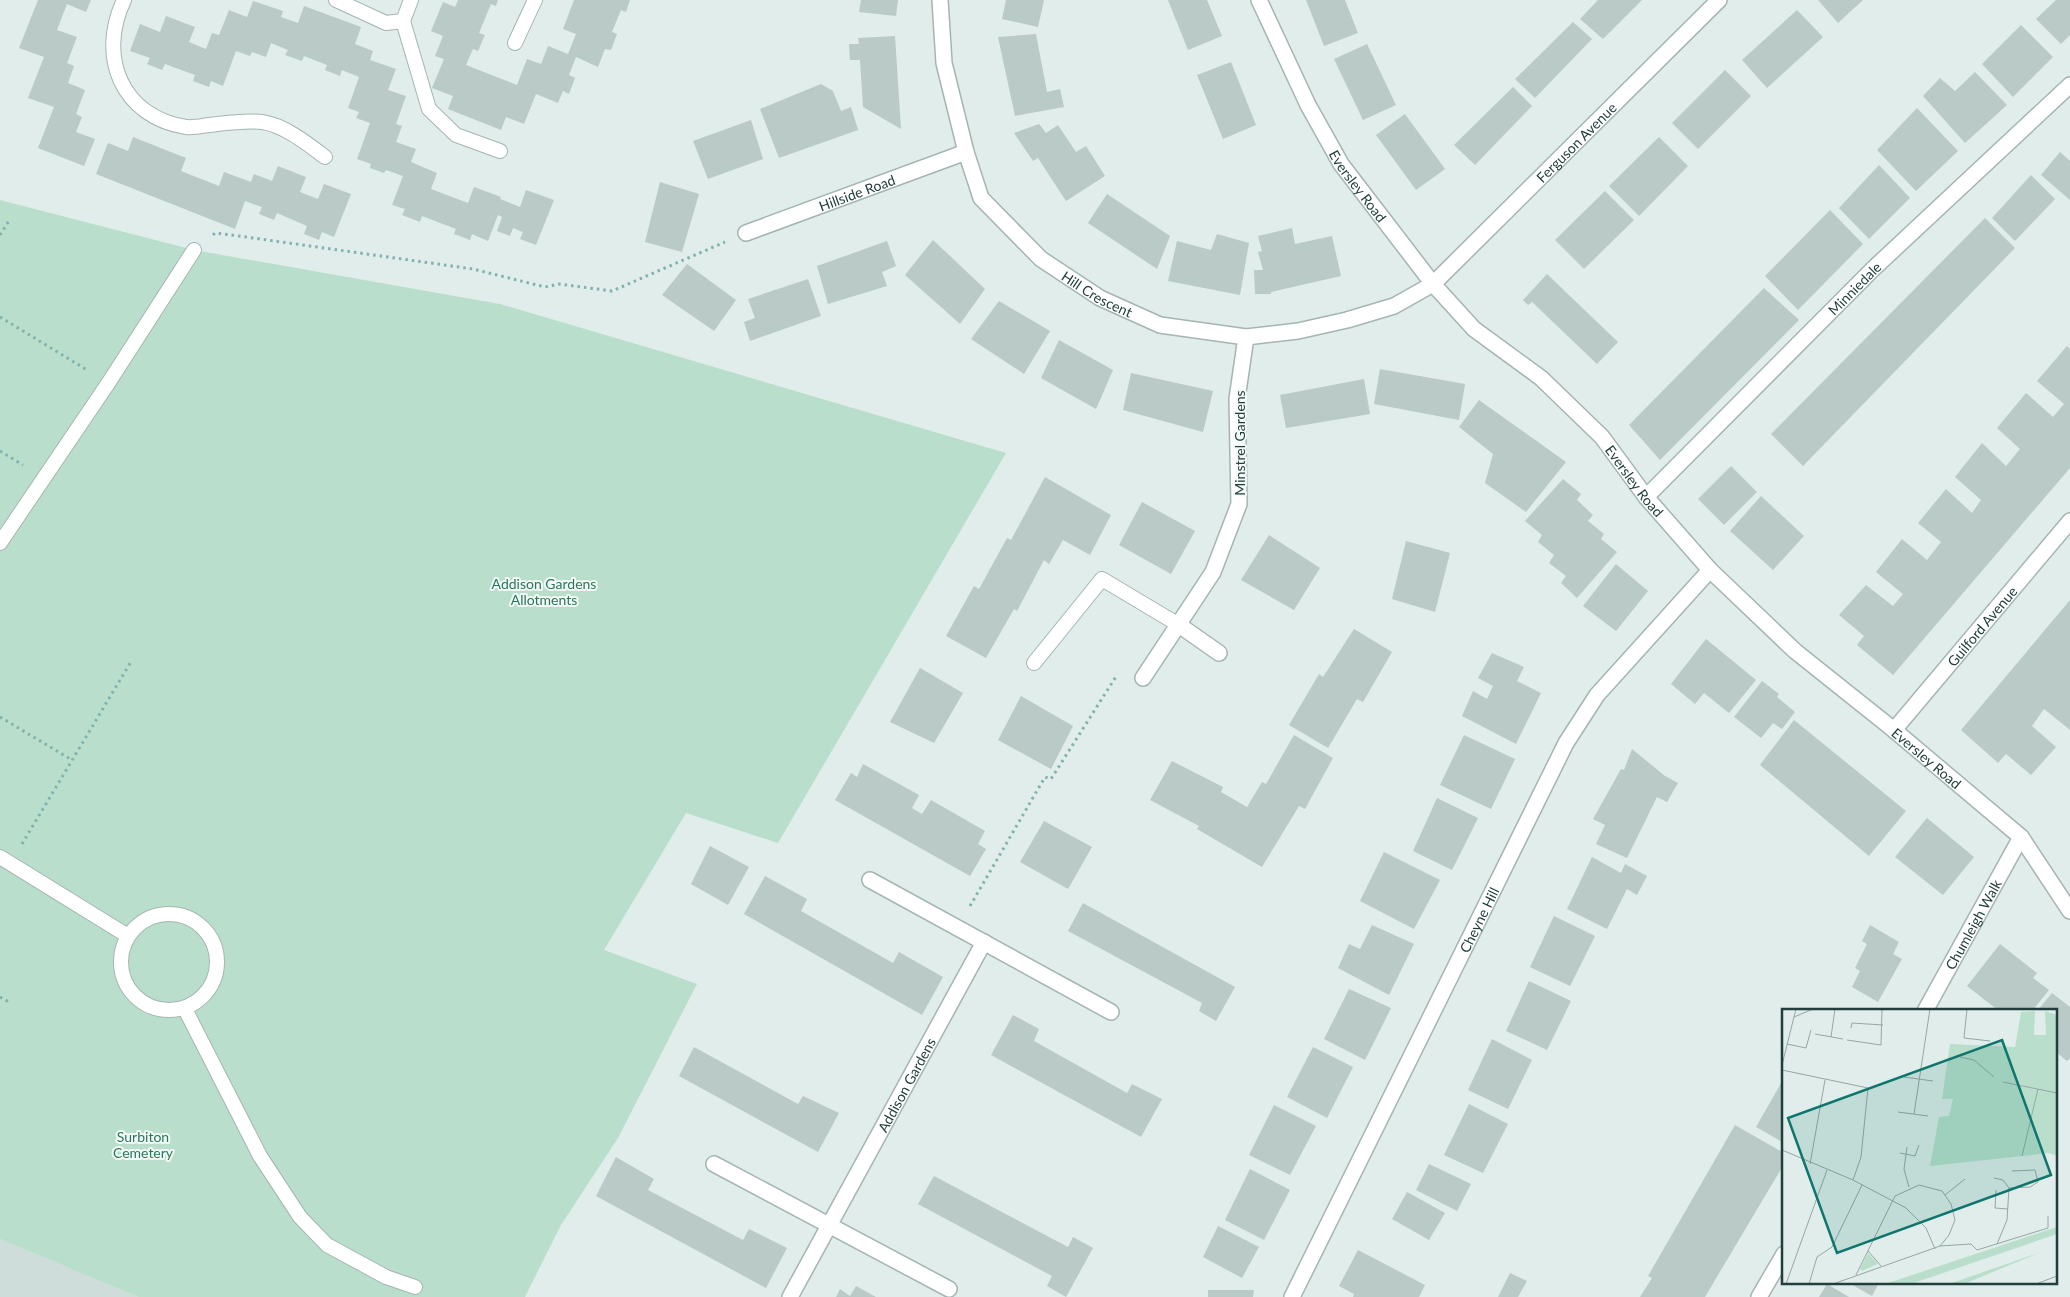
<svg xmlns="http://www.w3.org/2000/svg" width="2070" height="1297" viewBox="0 0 2070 1297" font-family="Lato,sans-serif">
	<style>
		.built { fill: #cfddda }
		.green { fill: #b9dfcc }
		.building { fill: #b9cac7 }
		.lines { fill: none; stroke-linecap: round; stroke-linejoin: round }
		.service-casing { stroke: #a4b5b3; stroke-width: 16 }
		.minor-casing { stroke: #a4b5b3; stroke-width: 18 }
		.path { stroke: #80b2ae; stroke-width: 3; stroke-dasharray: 2.5 4; stroke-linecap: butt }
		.service { stroke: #fff; stroke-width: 14 }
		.minor { stroke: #fff; stroke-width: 15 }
		.labels { text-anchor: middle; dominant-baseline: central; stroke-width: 4; stroke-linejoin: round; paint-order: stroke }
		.street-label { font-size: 14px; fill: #213e3d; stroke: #f2f9f7 }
		.park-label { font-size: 14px; fill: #297759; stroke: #f2f9f7 }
		.inset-road { fill: none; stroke: #94a7a5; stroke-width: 1 }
		.view { fill: #0f766e; fill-opacity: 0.15; stroke: #0f766e; stroke-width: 2.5 }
		.inset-edge { fill: none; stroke: #213e3d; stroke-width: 2.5 }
	</style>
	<rect width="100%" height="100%" fill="#e1edea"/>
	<polygon class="built" points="0,1239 138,1297 0,1297"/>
	<polygon class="green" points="0,200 194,250 500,304 1006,453 778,843 686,813 604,950 697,984 618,1138 561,1225 525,1297 138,1297 0,1239"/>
	<g class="building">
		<polygon points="38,0 91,0 86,12 67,4 57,30 77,37 67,63 74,66 68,83 85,90 76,114 82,117 76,132 95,139 84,166 38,148 54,107 28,98 44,57 19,48"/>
		<polygon points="458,0 498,0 496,6 491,4 479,33 485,35 478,51 473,49 466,65 517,85 527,59 541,64 548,46 568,54 576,34 563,29 574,0 630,0 626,12 621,10 612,32 617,34 611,50 605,49 598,67 576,57 569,75 575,78 569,94 563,91 558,103 536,94 524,124 506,117 501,130 448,109 453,96 432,88 444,59 435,56 443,36 431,31 443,2 455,7"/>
		<polygon points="861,0 898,0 896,16 859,12"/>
		<polygon points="1006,0 1044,0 1038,27 1002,19"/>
		<polygon points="1168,0 1207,0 1222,36 1188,50"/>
		<polygon points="1306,0 1345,0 1358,33 1324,46"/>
		<polygon points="1598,0 1642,0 1603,39 1580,19"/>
		<polygon points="1818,0 1863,0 1838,23"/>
		<polygon points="2056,0 2070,0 2070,35 2061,44 2036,19"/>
		<polygon points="253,1 283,11 281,17 298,23 304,6 361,27 355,44 373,51 370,60 396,69 388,90 406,96 396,124 402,126 396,142 416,149 411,162 437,173 431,189 468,203 474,187 501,197 500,199 520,207 526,190 554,200 536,245 520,239 523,232 513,228 510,236 497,231 502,217 498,215 488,241 472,234 470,240 454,234 456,229 422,216 420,222 402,215 405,209 392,205 403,176 386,170 384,173 370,168 371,164 357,159 370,123 356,118 359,112 348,108 359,77 342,70 340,76 325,70 327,65 304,56 302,61 285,55 288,50 271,43 266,57 252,52 250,56 236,51 223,86 211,81 209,87 193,81 195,75 165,64 162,70 147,64 150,58 130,51 140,24 160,32 166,16 195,27 189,42 206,49 212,33 219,35 229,10 247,17"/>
		<polygon points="1797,10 1823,37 1767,88 1742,60"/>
		<polygon points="1573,22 1592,39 1535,98 1515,79"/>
		<polygon points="2021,25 2053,57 2013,97 1982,64"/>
		<polygon points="1036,34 1047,92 1060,89 1064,107 1015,116 998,37"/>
		<polygon points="895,36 901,129 863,107 860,60 850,60 849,44 859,44 858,38"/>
		<polygon points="1367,44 1396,105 1363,120 1334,59"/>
		<polygon points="1231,62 1256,125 1223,139 1197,75"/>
		<polygon points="1725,70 1751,96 1698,149 1672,123"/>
		<polygon points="1975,72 2007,105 1965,143 1923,96 1940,78 1955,91"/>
		<polygon points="821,84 833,91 841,111 851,107 858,130 779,158 760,109"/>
		<polygon points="1513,87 1532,106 1475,165 1454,145"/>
		<polygon points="1917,108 1958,151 1916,191 1877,150"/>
		<polygon points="1405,114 1445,169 1416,190 1376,135"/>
		<polygon points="751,120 763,159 708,179 693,141"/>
		<polygon points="1039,124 1046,133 1058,125 1076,152 1086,146 1105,176 1066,201 1038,158 1033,161 1014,133"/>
		<polygon points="133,137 186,158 181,171 219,186 224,172 251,182 254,174 272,181 278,166 306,177 300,192 318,199 324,184 351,194 334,237 322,232 319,240 304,234 307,226 277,213 274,220 259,214 262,207 245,201 235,229 96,174 108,143 128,151"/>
		<polygon points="1659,137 1688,166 1639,216 1609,186"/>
		<polygon points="2060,152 2070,161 2070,200 2041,175"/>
		<polygon points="1879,165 1910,198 1869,239 1839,208"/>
		<polygon points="2031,175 2055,199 2015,241 1992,218"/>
		<polygon points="660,182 699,194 682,252 645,242"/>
		<polygon points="1605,191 1634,220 1584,269 1555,240"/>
		<polygon points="1107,194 1170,236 1157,269 1088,223"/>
		<polygon points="1830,210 1863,244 1798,310 1765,276"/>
		<polygon points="1985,218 2015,248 1803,466 1771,434"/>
		<polygon points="1292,228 1295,244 1332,236 1341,276 1271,292 1271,294 1255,294 1254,270 1263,270 1258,252 1262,251 1258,236"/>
		<polygon points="1217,234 1249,243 1240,295 1168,281 1177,241 1211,250"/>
		<polygon points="933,240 985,289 960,324 905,275"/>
		<polygon points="887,241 896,266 882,272 887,286 828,304 817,266"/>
		<polygon points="687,264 736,300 714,331 662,295"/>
		<polygon points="1547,274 1618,342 1597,364 1532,302 1528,305 1523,300"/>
		<polygon points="808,279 821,316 750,341 744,322 755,318 748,299"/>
		<polygon points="1764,288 1799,320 1660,460 1629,425"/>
		<polygon points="999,301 1050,331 1024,374 971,339"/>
		<polygon points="1059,340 1113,370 1096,409 1041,378"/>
		<polygon points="2067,346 2070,349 2070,468 1893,675 1857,645 1864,636 1839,615 1866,585 1893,606 1903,594 1876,572 1902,539 1927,560 1941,542 1918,523 1946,489 1972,513 1981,500 1955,477 1982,443 2006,466 2020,449 1997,428 2026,393 2053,417 2064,404 2037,381"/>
		<polygon points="1380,369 1465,384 1459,420 1374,404"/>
		<polygon points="1131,373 1213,391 1203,432 1123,410"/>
		<polygon points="1364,379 1370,414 1286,428 1280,395"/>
		<polygon points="1479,400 1566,462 1526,512 1485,483 1493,454 1459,427"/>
		<polygon points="1731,466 1757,492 1724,525 1698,499"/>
		<polygon points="1045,477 1111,515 1090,555 1063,540 1049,564 1044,560 1017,611 1014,609 986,658 946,636 974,586 979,589 1007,538 1011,540"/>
		<polygon points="1563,479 1581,494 1577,500 1593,515 1588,521 1604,534 1601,539 1617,552 1577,598 1561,583 1566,576 1549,563 1554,555 1538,542 1542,535 1525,521"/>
		<polygon points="1761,496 1804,536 1773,570 1730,531"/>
		<polygon points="1142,502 1195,531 1171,574 1119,545"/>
		<polygon points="1269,535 1320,568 1294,610 1241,580"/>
		<polygon points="1406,541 1450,553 1435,612 1392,599"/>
		<polygon points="1616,564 1648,591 1616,631 1583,606"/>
		<polygon points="2070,600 2070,730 2044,709 2032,726 2056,747 2031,775 2006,754 1998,763 1961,730"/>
		<polygon points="1354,629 1392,652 1363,702 1357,699 1328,748 1289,725 1319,674 1323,677"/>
		<polygon points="1706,639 1756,680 1729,713 1704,693 1695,704 1671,684"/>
		<polygon points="1492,653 1524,667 1517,681 1541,693 1516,744 1462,716 1473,691 1487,699 1493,686 1478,678"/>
		<polygon points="920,668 963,693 934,743 890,722"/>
		<polygon points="1762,681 1779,694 1777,697 1795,712 1782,729 1773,723 1761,738 1734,717"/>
		<polygon points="1021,696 1073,726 1051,769 998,740"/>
		<polygon points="1794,720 1906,811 1869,856 1760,765"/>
		<polygon points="1294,735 1333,758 1305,809 1299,806 1262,867 1197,829 1199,826 1150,800 1172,761 1223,787 1221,792 1247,807 1262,782 1266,784"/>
		<polygon points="1464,735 1515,759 1491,809 1440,785"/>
		<polygon points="1632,749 1665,776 1678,783 1667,802 1657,797 1627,858 1596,844 1605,825 1593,819 1621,769 1624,770"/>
		<polygon points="863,764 919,795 912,808 922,814 931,800 985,831 978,844 986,849 970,876 835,800 851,773 857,777"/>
		<polygon points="1437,798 1478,818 1452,870 1413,851"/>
		<polygon points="1927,818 1974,857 1943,895 1895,857"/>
		<polygon points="1044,821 1092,847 1068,889 1020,862"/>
		<polygon points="710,846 749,867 728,905 691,884"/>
		<polygon points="1384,852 1440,880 1414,929 1360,901"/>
		<polygon points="1592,857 1621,873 1625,864 1647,876 1637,895 1627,889 1607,929 1567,909"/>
		<polygon points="765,876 807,899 801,911 893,963 899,952 943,977 922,1015 744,914"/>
		<polygon points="1083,903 1235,987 1216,1021 1199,1011 1202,1003 1068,931"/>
		<polygon points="1554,916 1595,936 1570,986 1530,967"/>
		<polygon points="1372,925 1414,944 1389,995 1338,968 1349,944 1360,949"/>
		<polygon points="1870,925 1899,942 1893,954 1902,959 1878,1002 1852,987 1860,971 1855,968 1867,944 1862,941"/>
		<polygon points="2000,944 2037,973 2033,978 2049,990 2032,1011 1999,1011 1967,986"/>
		<polygon points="1529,981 1571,1001 1547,1050 1506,1031"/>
		<polygon points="1349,989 1391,1008 1365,1060 1324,1039"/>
		<polygon points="2052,993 2070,1007 2070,1058 2067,1061 2056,1052 2056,1011 2037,1011"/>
		<polygon points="1013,1015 1039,1029 1034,1041 1127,1093 1132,1084 1162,1099 1141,1137 991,1055"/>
		<polygon points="1492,1039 1532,1060 1508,1109 1468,1090"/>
		<polygon points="694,1047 798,1104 803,1096 839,1113 818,1152 679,1076"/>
		<polygon points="1313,1047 1353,1067 1327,1118 1287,1097"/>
		<polygon points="1784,1078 1784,1143 1756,1127"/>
		<polygon points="1469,1104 1508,1124 1483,1173 1444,1155"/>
		<polygon points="1274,1105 1316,1126 1290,1175 1249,1155"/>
		<polygon points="1735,1125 1784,1153 1784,1164 1705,1297 1640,1297 1652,1278 1648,1276"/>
		<polygon points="616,1157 654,1179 648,1190 743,1240 749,1229 787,1248 766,1288 596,1196"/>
		<polygon points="1429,1164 1471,1184 1457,1211 1416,1190"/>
		<polygon points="1250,1169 1290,1190 1264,1240 1225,1220"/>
		<polygon points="934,1176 1068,1247 1073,1237 1093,1248 1066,1297 1047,1286 1052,1276 918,1204"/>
		<polygon points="1407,1192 1445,1213 1429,1240 1392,1219"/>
		<polygon points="1218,1226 1259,1247 1242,1278 1203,1257"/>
		<polygon points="1358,1250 1425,1285 1419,1297 1353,1297 1354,1294 1339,1286"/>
		<polygon points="1510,1273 1527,1281 1518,1297 1498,1297"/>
		<polygon points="1849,1283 1879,1283 1872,1296"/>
		<polygon points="1827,1284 1849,1297 1819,1297"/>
		<polygon points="856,1286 876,1297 836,1297 840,1289 850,1296"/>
		<polygon points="1208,1290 1254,1290 1253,1297 1208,1297"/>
	</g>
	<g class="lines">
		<g class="service-casing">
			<g id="service">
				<path d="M124,0C97,57 122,117 186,127C193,128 202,126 209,125C226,123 246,120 262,122C284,125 308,144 325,157"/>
				<polyline points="336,0 386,23 403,21"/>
				<polyline points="411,0 403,21 429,109 456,135 500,151"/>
				<polyline points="515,43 535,0"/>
				<polyline points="0,543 109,382 194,250"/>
				<polyline points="1034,663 1102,579 1179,625"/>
				<polyline points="0,857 128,936"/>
				<circle cx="169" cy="962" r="48"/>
				<polyline points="185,1009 260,1156 300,1217 327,1245 386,1277 415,1287"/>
			</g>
		</g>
		<g class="minor-casing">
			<g id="minor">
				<path id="s1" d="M940,0L944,63L966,152L981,198L1041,259L1100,298L1160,325L1246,337L1298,331L1347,320L1394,306L1433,284L1719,0"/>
				<path id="s2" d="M1259,0L1308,105L1341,164L1433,284L1474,329L1541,378L1602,437L1646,497L1710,570L1795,651L1894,730L2021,837L2070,911"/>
				<path id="s3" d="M746,233L966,152"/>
				<path id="s4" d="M1646,497L1873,269L2070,85"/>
				<polyline points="1179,625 1219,653"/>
				<polyline points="1143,678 1213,572 1239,504 1237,399 1246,337"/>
				<path id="s5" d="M1894,730L2070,521"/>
				<polyline points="870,880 1111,1012"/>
				<path id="s6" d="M1925,1011L2021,837"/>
				<polyline points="714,1164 949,1289"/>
				<path id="s7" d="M790,1297L984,942"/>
				<path id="s8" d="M1292,1297L1566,743L1597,695L1710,570"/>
				<polyline points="1759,1297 1784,1254"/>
			</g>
		</g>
		<g class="path">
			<polyline points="0,235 10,219"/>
			<polyline points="213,235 215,233 239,236 473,269 545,287 559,284 612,291 725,242"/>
			<polyline points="0,317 87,370"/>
			<polyline points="0,451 23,465"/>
			<polyline points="0,717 72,760"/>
			<polyline points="22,844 132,660"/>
			<polyline points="970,906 1045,777 1051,779 1117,675"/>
			<polyline points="0,997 11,1003"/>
		</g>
		<use href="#service" class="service"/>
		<use href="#minor" class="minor"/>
	</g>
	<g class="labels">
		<g class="street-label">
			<text stroke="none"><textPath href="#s1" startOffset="910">Ferguson Avenue</textPath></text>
			<text stroke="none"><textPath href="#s2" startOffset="211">Eversley Road</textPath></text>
			<text stroke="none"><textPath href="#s3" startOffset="118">Hillside Road</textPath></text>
			<text stroke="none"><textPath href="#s4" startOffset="295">Minniedale</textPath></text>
			<text stroke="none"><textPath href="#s1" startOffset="355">Hill Crescent</textPath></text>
			<text transform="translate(1239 443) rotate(-90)">Minstrel Gardens</text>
			<text stroke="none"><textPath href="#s2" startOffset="618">Eversley Road</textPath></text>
			<text stroke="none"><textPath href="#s5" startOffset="136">Guilford Avenue</textPath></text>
			<text stroke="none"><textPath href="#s2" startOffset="1022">Eversley Road</textPath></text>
			<text stroke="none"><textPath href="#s8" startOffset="421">Cheyne Hill</textPath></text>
			<text stroke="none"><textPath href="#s6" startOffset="99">Chumleigh Walk</textPath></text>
			<text stroke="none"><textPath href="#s7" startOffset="242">Addison Gardens</textPath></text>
		</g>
		<g class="park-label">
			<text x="544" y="583">Addison Gardens<tspan x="544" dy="16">Allotments</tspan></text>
			<text x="143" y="1136">Surbiton<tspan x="143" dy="16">Cemetery</tspan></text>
		</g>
	</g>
	<g transform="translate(1782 1009)">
		<rect width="275" height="275" fill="#e1edea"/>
		<path d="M253,2L252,26H264L263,2L275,6V147L267,144L148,157L157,108L167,107L171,90H160L168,35L233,38L239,3ZM275,218V225L129,275H103ZM259,243L182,275H167ZM86,244L96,255L80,262L78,260Z" fill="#b9dfcc"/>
		<path class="inset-road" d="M181,0H228M185,0L182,29L208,32M12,8L31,0M69,19L70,14L101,16M33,25L61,30M49,28L53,0M65,31L99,36L100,0M5,35L24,39L29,21M178,48L192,51L212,68M0,56L14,0M0,61L86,79L79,148L71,171M122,68L151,72M221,73L275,84M116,103L146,107M132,105L148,0M125,138L122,160L127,178M0,141L71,171L124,199L144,219L153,240M118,144L133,147L137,136M240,147L256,80M28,155L43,71M212,169L221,171L227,179L225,211L215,235M227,179L248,178L256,173L253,161L230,162M214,181L213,199L226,200M163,186L183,170M158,237L189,235L195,241L266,219V207M86,242L99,257M4,275L45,161M27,275L35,248L50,238L80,176M51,275L158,237L167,226L173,211L169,195L160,182L137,176L113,187L74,266M254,275L275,267"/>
		<path class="view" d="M220,31L269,166L55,244L6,109Z"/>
		<rect width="275" height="275" class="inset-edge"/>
	</g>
</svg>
